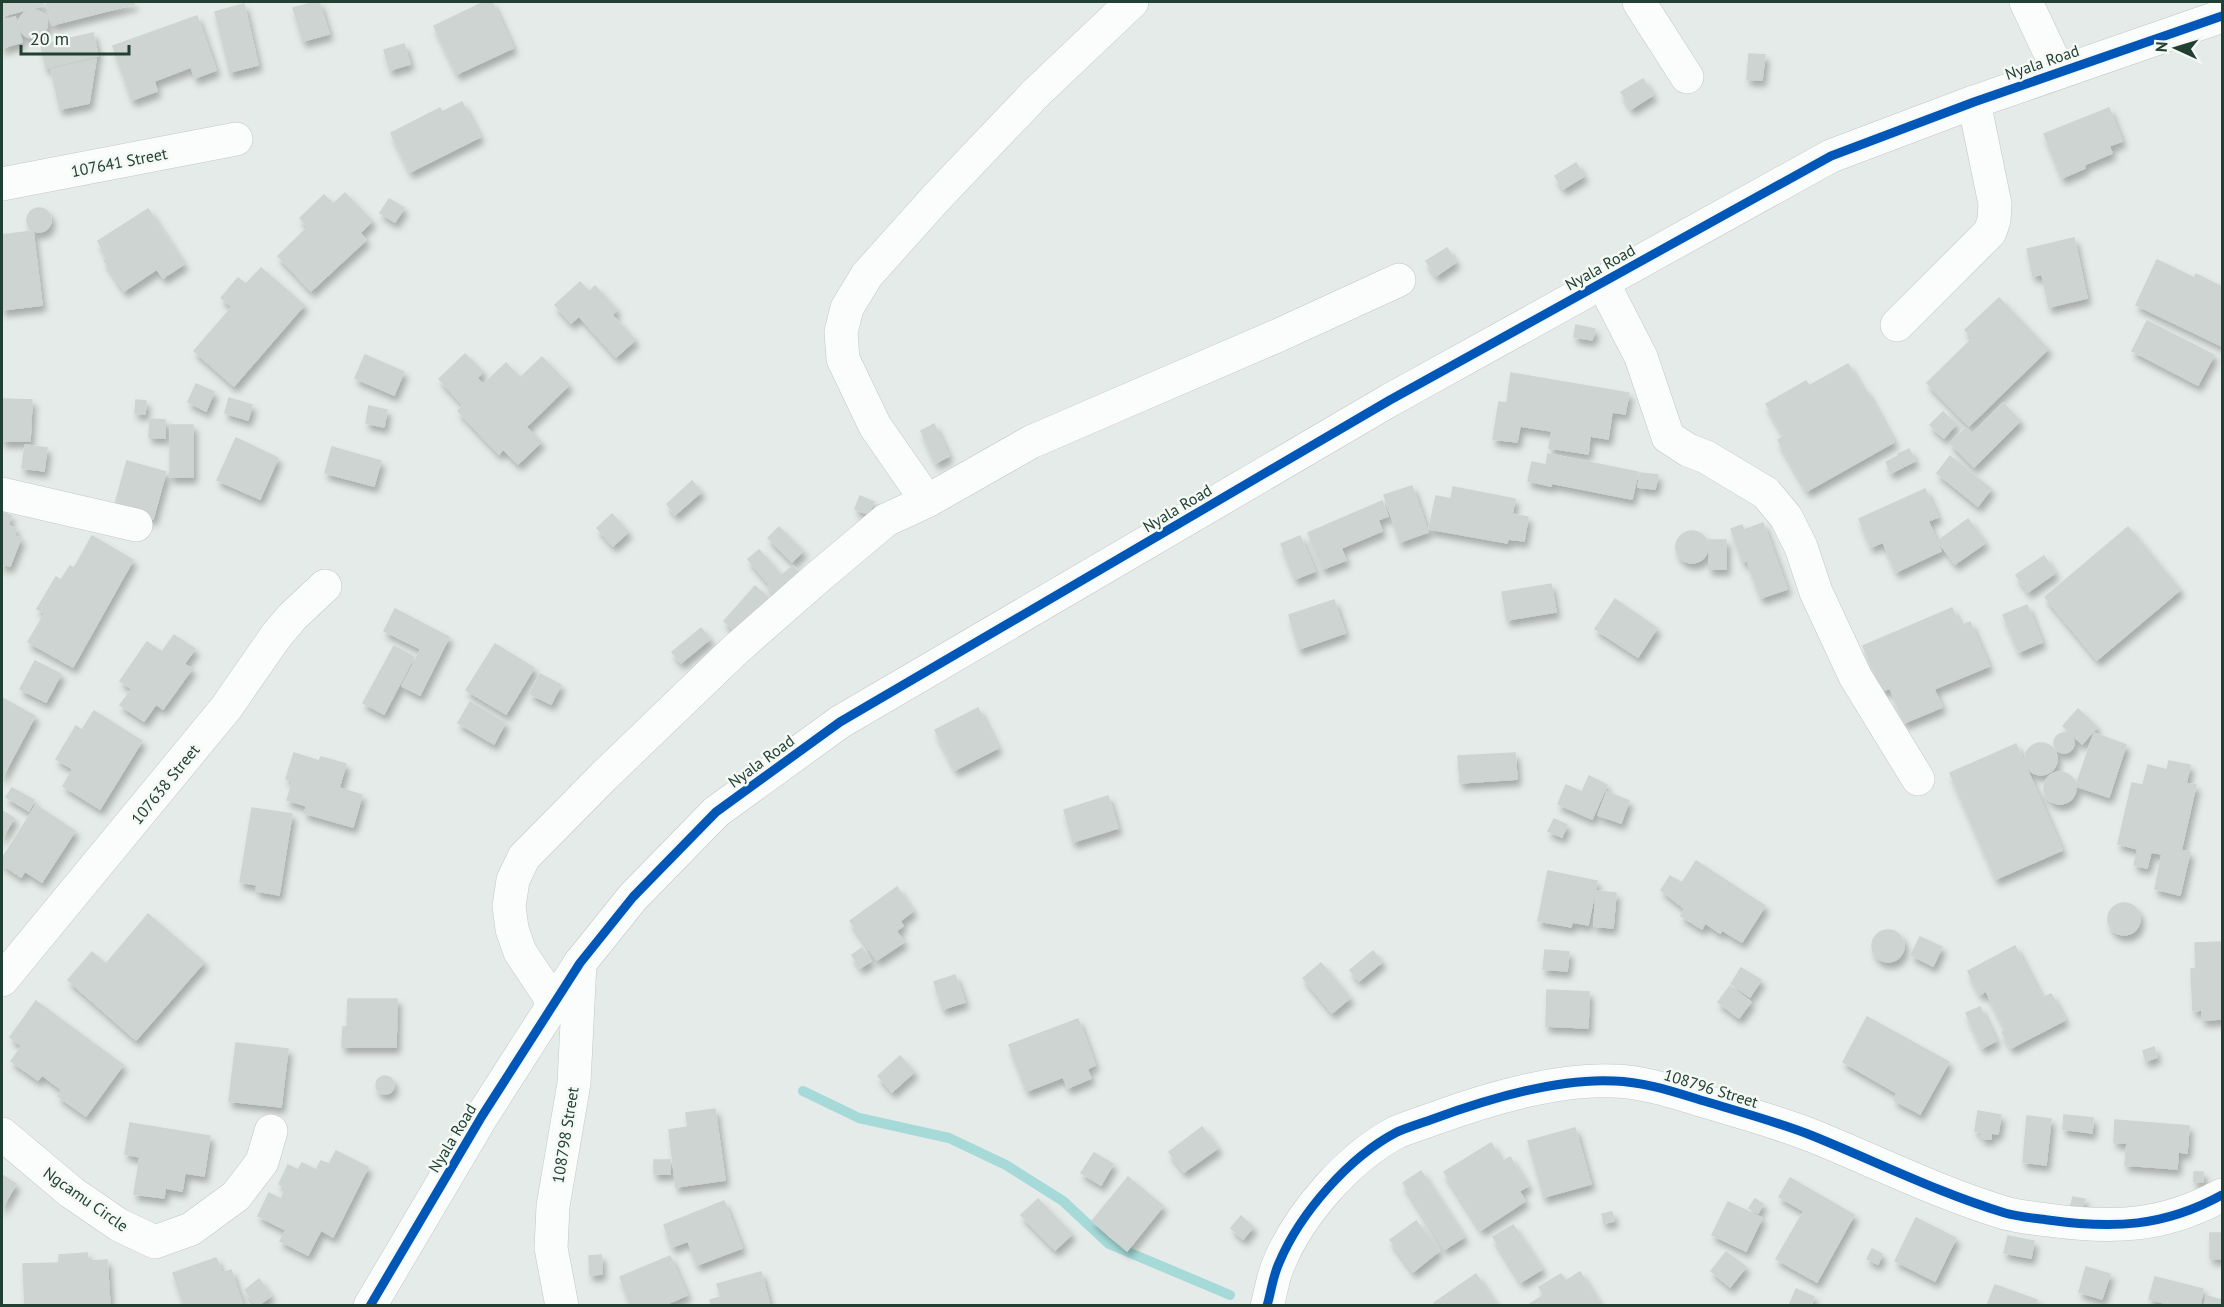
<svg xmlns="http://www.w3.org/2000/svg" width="2224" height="1307" viewBox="0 0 2224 1307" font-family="'PT Sans',sans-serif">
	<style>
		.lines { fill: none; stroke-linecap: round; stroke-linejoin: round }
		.stream { stroke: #a5dad9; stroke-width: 10 }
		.building { fill: #ced4d1; stroke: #ced4d1; stroke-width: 1.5; filter: url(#shadow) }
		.minor-casing { stroke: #c2c8c5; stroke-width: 34 }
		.minor { stroke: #fbfcfc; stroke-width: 33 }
		.cycleway-casing { stroke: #f4f9f6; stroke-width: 13 }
		.cycleway { stroke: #0057b8; stroke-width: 9 }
		.labels { text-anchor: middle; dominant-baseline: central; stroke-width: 5; stroke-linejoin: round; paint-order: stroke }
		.street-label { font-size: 16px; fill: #223f33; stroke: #f4f9f6 }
	</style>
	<defs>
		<filter id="shadow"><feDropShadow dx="3.5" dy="6" stdDeviation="3" flood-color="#0004"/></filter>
	</defs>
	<rect width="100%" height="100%" fill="#e5ebe8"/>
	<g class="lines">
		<polyline class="stream" points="803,1091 859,1118 949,1138 1006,1165 1063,1201 1109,1244 1230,1295"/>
	</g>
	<g class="building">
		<polygon points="2,2 43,2 44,5 2,16"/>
		<polygon points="46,2 133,2 134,4 52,25"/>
		<polygon points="316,2 319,2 329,34 303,41 293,8"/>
		<polygon points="484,2 492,2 513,48 457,74 434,26"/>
		<polygon points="244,4 258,65 230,72 215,12"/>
		<circle cx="33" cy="24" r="14"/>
		<polygon points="197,16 216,70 195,78 191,67 154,81 157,91 132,100 113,46"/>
		<polygon points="15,17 22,42 2,48 2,21"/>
		<polygon points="93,33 98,56 46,68 41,45"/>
		<polygon points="404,44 410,64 390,70 384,50"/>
		<polygon points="1749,54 1765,55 1762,80 1747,79"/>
		<polygon points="96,59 89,103 60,109 51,69"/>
		<polygon points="1643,79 1653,95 1631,109 1621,92"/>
		<polygon points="462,102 480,137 410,172 391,133 440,108 442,112"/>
		<polygon points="2109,108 2122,141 2109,146 2112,153 2084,165 2085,168 2062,178 2044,134"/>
		<polygon points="1576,163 1584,176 1563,189 1555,176"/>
		<polygon points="345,193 372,221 360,233 366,240 311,291 278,256 308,227 300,218 324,195 333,204"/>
		<polygon points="389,199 404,208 395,222 380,213"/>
		<circle cx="39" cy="220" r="12"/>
		<polygon points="148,209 184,264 163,278 157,269 124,291 104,260 108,258 98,241"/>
		<polygon points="33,231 42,305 2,310 2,235"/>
		<polygon points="2074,238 2087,298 2049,307 2042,274 2033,276 2027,249"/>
		<polygon points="1447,248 1456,262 1436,276 1426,261"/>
		<polygon points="2157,260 2194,278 2196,274 2222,287 2222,346 2136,305"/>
		<polygon points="261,268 304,305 234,386 194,351 232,307 221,298 238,278 246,284"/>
		<polygon points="580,282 589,292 595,286 617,310 612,315 635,340 616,357 579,316 571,323 555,305"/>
		<polygon points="1999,298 2048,349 1969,426 1927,383 1973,338 1965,330"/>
		<polygon points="2147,321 2214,355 2198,385 2132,351"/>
		<polygon points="1576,325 1595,329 1592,340 1574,337"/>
		<polygon points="465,354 483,372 477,378 483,385 506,363 520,378 542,357 569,385 526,427 541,442 518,464 503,449 499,454 458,411 463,405 439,379"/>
		<polygon points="365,355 404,372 394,395 355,378"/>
		<polygon points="1848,364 1863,390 1865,389 1894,442 1807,491 1778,440 1784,436 1766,404 1806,381 1809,386"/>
		<polygon points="1511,373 1629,393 1625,414 1612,412 1608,439 1590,436 1588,454 1549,448 1552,431 1520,426 1517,442 1493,439 1499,402 1507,403"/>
		<polygon points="196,384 214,392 206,411 188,402"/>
		<polygon points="229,398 252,405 248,420 225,413"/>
		<polygon points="2,399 32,400 30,441 2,441"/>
		<polygon points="136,400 146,401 145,414 135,413"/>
		<polygon points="2003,403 2020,421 1974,467 1950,443 1966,428 1972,434"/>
		<polygon points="369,406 387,410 384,427 366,423"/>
		<polygon points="1943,412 1956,424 1944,438 1930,425"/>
		<polygon points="150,419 165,420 165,438 149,437"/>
		<polygon points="934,424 949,456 936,463 921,431"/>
		<rect x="170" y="425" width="23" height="52"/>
		<polygon points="236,438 278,458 260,499 217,480"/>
		<polygon points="25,445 47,448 44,471 22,468"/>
		<polygon points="332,447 381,461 374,486 325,473"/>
		<polygon points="1909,449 1915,461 1905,466 1898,454"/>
		<polygon points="1548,454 1638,472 1632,499 1551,483 1551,486 1528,481 1532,462 1546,465"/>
		<polygon points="1898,456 1903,467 1891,473 1886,462"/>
		<polygon points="1950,456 1991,489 1978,506 1937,473"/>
		<polygon points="127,461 166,472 153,519 114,508"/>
		<polygon points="1640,473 1658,475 1655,489 1638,487"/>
		<polygon points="692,481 701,492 675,515 667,504"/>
		<polygon points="1412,486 1428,532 1400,542 1384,495"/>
		<polygon points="1453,487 1515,499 1512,514 1528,517 1524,541 1508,539 1507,543 1429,529 1436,496 1451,499"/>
		<polygon points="1925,489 1938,517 1928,521 1941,551 1896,572 1883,542 1871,547 1859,519"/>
		<polygon points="860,496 874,502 868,514 855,509"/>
		<polygon points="1382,501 1388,516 1378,520 1382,531 1341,548 1346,560 1323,569 1308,533"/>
		<polygon points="2,512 11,516 8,525 16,529 14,536 21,538 10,566 3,564 2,568"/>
		<polygon points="612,514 628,532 613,546 597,528"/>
		<polygon points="1968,519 1985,543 1955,564 1938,541"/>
		<polygon points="1763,523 1787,589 1761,598 1747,560 1743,562 1731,529 1742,525 1744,530"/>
		<polygon points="779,527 803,551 792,562 768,538"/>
		<polygon points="2128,527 2180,590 2097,660 2045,597"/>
		<circle cx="1692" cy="547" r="16"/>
		<polygon points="92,536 133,560 73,667 28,642 45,613 37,609 56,577 61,580 70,566 74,568"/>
		<polygon points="1300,536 1315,571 1295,579 1281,544"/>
		<rect x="1709" y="540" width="17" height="29"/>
		<polygon points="759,550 781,575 769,584 748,559"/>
		<polygon points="2044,556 2055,573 2028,592 2016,575"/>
		<polygon points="793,566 802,577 777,597 768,586"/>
		<polygon points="1551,584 1556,612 1507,620 1502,592"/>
		<polygon points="755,586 769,598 737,633 724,621"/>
		<polygon points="1615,599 1657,628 1638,657 1595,629"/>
		<polygon points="1334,600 1345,633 1299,649 1289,615"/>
		<polygon points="2027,605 2042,642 2019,652 2003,615"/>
		<polygon points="1952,608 1961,626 1970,622 1989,666 1934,689 1942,707 1904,723 1890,688 1882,691 1863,646"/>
		<polygon points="395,609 449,637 420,695 402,686 421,649 384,631"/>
		<polygon points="701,628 710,639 681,663 672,652"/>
		<polygon points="174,635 195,649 184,664 192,669 163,709 156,704 144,721 120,705 132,689 120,681 147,642 162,652"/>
		<polygon points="495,644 534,668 506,714 466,690"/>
		<polygon points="394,646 414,657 384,714 363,703"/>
		<polygon points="35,661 61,674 46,702 20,689"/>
		<polygon points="540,674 561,685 551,704 530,694"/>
		<polygon points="2,698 35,716 2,778"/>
		<polygon points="470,702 505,723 494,744 458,723"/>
		<polygon points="978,708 998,748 955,770 935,730"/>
		<polygon points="2078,709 2097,727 2082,744 2063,726"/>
		<polygon points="94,711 142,741 100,809 63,786 73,769 56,759 76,726 82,730"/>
		<circle cx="2064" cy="743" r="10"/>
		<polygon points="2094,733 2126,745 2109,797 2076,786"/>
		<circle cx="2041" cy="759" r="16"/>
		<polygon points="2016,744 2062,850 1996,879 1950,773"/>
		<polygon points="294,753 319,761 321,757 346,764 339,788 362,795 353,827 304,813 307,806 287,800 293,781 286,779"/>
		<polygon points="1515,753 1517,779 1460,783 1458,756"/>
		<polygon points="2169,761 2190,765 2186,784 2196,785 2181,851 2190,852 2180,895 2155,889 2162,854 2151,852 2147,868 2134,865 2138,849 2118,844 2132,783 2143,785 2148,765 2167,770"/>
		<circle cx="2060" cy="788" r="16"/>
		<polygon points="1589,776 1607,785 1592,819 1558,804 1566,785 1582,792"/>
		<polygon points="12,788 34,800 29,811 6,797"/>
		<polygon points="1607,792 1629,801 1621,823 1598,815"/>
		<polygon points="1108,796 1118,828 1073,842 1064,810"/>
		<polygon points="36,805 75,831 42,882 25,871 21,877 2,864 2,859"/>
		<polygon points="252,808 292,814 279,895 256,891 257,885 240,882"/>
		<polygon points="2,811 14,818 2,838"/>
		<polygon points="1554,819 1567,825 1562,837 1548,831"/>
		<polygon points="1696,861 1765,906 1742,942 1722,930 1720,933 1705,923 1702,929 1681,916 1685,909 1661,890 1670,876 1682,883"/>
		<polygon points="1548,871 1597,881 1588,925 1572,922 1571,927 1538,921"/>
		<polygon points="897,887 913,911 900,921 903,926 896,931 904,942 877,960 850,921"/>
		<polygon points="1596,891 1616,893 1613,928 1594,926"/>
		<circle cx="2124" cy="919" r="16"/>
		<polygon points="148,914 204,962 136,1040 68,980 92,952 106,964"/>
		<circle cx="1888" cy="946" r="16"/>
		<polygon points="1920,937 1942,947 1933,966 1911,955"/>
		<polygon points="2222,942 2222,1019 2202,1020 2202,1010 2193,1011 2191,969 2196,969 2195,943"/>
		<polygon points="2015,946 2042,998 2051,994 2065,1020 2011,1048 2002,1032 2005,1029 1986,991 1980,995 1968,971"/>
		<polygon points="862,948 871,961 860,968 852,955"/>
		<polygon points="1545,950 1569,952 1567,971 1543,969"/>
		<polygon points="1373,951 1382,962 1359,981 1350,970"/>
		<polygon points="1321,963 1350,998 1332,1013 1303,978"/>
		<polygon points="1741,968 1761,980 1750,997 1731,984"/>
		<polygon points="955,975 965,1002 943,1009 934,982"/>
		<polygon points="1730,986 1751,1002 1739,1018 1718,1002"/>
		<polygon points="1547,990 1589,992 1588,1028 1546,1026"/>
		<polygon points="348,999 397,999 396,1047 342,1047 343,1027 347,1027"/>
		<polygon points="36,1001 123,1065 86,1116 58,1096 62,1090 42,1075 38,1080 11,1061 22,1046 10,1037"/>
		<polygon points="1980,1007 1996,1041 1982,1048 1966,1013"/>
		<polygon points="1867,1017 1949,1062 1920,1114 1894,1100 1897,1093 1843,1062"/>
		<polygon points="1078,1019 1095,1065 1087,1069 1091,1078 1068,1088 1063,1077 1027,1091 1009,1045"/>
		<polygon points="236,1043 288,1049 281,1107 229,1101"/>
		<polygon points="2154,1047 2157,1057 2146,1061 2143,1051"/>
		<polygon points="900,1056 914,1072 892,1092 878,1076"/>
		<circle cx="385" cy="1085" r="9"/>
		<polygon points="715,1109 725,1180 676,1187 669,1130 688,1127 686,1113"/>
		<polygon points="1978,1111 2001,1115 1998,1134 1991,1133 1991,1139 1981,1138 1982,1132 1975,1131"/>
		<polygon points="2064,1115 2093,1118 2092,1133 2063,1129"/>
		<polygon points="2027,1116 2051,1119 2046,1165 2023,1162"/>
		<polygon points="2115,1120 2189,1126 2187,1153 2178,1152 2177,1169 2125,1165 2127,1143 2114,1142"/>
		<polygon points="130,1123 210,1136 204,1176 185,1173 182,1191 165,1188 164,1198 134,1194 140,1157 125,1154"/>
		<polygon points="1202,1127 1218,1148 1184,1172 1169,1152"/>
		<polygon points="1575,1128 1591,1184 1544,1197 1528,1141"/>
		<polygon points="1491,1143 1502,1162 1510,1157 1528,1186 1519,1191 1525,1201 1481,1230 1444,1172"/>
		<polygon points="336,1151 368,1167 333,1237 321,1230 308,1255 280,1241 286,1230 258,1216 269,1193 281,1199 286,1188 279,1184 288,1165 298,1170 302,1163 316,1170 321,1161 329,1164"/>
		<polygon points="1094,1153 1113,1164 1101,1185 1081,1173"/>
		<rect x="654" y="1160" width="16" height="14"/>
		<polygon points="1421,1171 1464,1237 1445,1249 1403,1183"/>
		<rect x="2194" y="1172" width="9" height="10"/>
		<polygon points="2,1175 16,1184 2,1208"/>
		<polygon points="1128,1177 1163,1206 1127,1251 1092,1221"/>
		<polygon points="1790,1178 1854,1215 1817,1282 1776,1259 1804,1211 1779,1197"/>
		<polygon points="2073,1197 2085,1199 2081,1212 2070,1209"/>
		<polygon points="1038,1199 1072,1234 1055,1250 1021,1215"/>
		<polygon points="1755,1199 1763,1204 1758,1213 1749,1208"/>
		<polygon points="724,1201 742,1248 697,1265 688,1241 672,1247 664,1225"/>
		<polygon points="1728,1202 1762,1218 1746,1251 1712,1235"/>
		<polygon points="1612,1212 1614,1221 1604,1223 1602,1214"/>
		<polygon points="1241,1216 1253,1227 1243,1239 1231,1228"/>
		<polygon points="1916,1218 1956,1238 1935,1281 1895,1261"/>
		<polygon points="1416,1221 1439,1251 1413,1272 1390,1240"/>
		<polygon points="1513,1225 1542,1269 1521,1282 1493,1237"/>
		<polygon points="2210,1233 2222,1233 2222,1259 2210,1258"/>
		<polygon points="2008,1236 2034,1241 2031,1258 2004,1253"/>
		<polygon points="1872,1249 1882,1254 1878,1264 1867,1259"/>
		<polygon points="1726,1252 1746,1267 1730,1287 1711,1271"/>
		<polygon points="87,1253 88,1261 107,1260 110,1306 25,1306 23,1264 59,1263 59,1255"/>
		<polygon points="601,1255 602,1274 590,1275 589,1256"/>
		<polygon points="670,1256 687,1295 662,1306 631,1306 620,1277"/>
		<polygon points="216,1258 222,1273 231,1270 243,1306 184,1306 173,1273"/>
		<polygon points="2086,1267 2110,1274 2102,1299 2079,1292"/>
		<polygon points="761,1272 770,1306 712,1306 710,1300 721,1297 717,1284"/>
		<polygon points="1580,1272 1601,1306 1527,1306 1544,1295 1539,1287 1561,1274 1566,1281"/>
		<polygon points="1476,1274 1497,1306 1436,1306 1434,1303"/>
		<polygon points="2155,1277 2203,1289 2200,1306 2176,1306 2149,1299"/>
		<polygon points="259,1279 271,1296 257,1306 245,1290"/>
		<polygon points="1995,1285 2037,1300 2035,1306 1987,1306"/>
		<polygon points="1796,1289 1814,1297 1811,1306 1789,1306"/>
		<polygon points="2207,1296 2222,1300 2220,1306 2204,1306"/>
	</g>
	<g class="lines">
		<g class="minor-casing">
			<g id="minor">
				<polyline points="1639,2 1687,77"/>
				<polyline points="2026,2 2059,72"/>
				<polyline points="2,184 236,139"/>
				<polyline points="1603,283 1641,357 1668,437 1688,450 1706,457 1766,493 1786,517 1801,547 1816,592 1855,676 1918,779"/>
				<polyline points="1897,325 1990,232 1994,220 1995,204 1974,102"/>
				<polyline points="2,494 136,525"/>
				<polyline points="927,501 875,426 843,359 841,332 847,308 867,275 936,198 1035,94 1132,2"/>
				<polyline points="2,980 226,708 276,636 292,617 325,586"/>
				<polyline points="554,1003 520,952 512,929 509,906 513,880 524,857 604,776 734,651 817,578 886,520 927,501 1031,442 1279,335 1399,280"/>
				<polyline points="2,1134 71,1192 119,1225 155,1242 191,1229 236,1196 262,1162 271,1131"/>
				<polyline points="370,1306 482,1116 580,963 633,897 716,812 840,722 1390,400 1831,156 1974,102 2222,16"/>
				<polyline points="562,1306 551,1248 553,1206 574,1083 580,963"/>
				<path d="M1267,1306C1271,1292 1273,1276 1279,1263C1300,1213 1349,1157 1397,1132C1409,1127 1422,1123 1433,1119C1485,1100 1558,1078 1614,1081C1645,1082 1674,1092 1704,1101C1740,1112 1778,1122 1813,1136C1877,1162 1939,1193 2005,1213C2019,1217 2034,1218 2048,1220C2113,1229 2164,1227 2222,1195"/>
			</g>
		</g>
		<use href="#minor" class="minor"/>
		<g class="cycleway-casing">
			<g id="cycleway">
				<polyline points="370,1306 482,1116 580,963 633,897 716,812 840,722 1390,400 1831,156 1974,102 2222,16"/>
				<path d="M1267,1306C1271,1292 1273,1276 1279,1263C1300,1213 1349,1157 1397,1132C1409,1127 1422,1123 1433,1119C1485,1100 1558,1078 1614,1081C1645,1082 1674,1092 1704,1101C1740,1112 1778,1122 1813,1136C1877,1162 1939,1193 2005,1213C2019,1217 2034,1218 2048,1220C2113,1229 2164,1227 2222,1195"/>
			</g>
		</g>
		<use href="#cycleway" class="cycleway"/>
	</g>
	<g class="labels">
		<g class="street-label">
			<text transform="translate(2042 62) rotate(-19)">Nyala Road</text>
			<text transform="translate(119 162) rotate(-11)">107641 Street</text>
			<text transform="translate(1600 267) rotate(-29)">Nyala Road</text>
			<text transform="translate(1177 508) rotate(-31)">Nyala Road</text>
			<text transform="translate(761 761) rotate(-36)">Nyala Road</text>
			<text transform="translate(165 784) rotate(-51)">107638 Street</text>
			<text transform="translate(1711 1088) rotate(17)">108796 Street</text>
			<text transform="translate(565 1135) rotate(-81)">108798 Street</text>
			<text transform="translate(452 1138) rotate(-59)">Nyala Road</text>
			<text transform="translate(86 1199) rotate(35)">Ngcamu Circle</text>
		</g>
	</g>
	<rect width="2224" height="1307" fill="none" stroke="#223f33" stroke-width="6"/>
	<g transform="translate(2176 48) rotate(274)" stroke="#f4f9f6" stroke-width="4.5" paint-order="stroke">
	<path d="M0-4.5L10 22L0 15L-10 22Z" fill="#223f33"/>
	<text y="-9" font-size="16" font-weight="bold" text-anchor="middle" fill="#223f33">N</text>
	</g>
	<path d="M21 45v9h108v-9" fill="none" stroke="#223f33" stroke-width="3"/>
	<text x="30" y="45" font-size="18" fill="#223f33" stroke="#f4f9f6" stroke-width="4.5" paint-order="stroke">20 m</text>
</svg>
